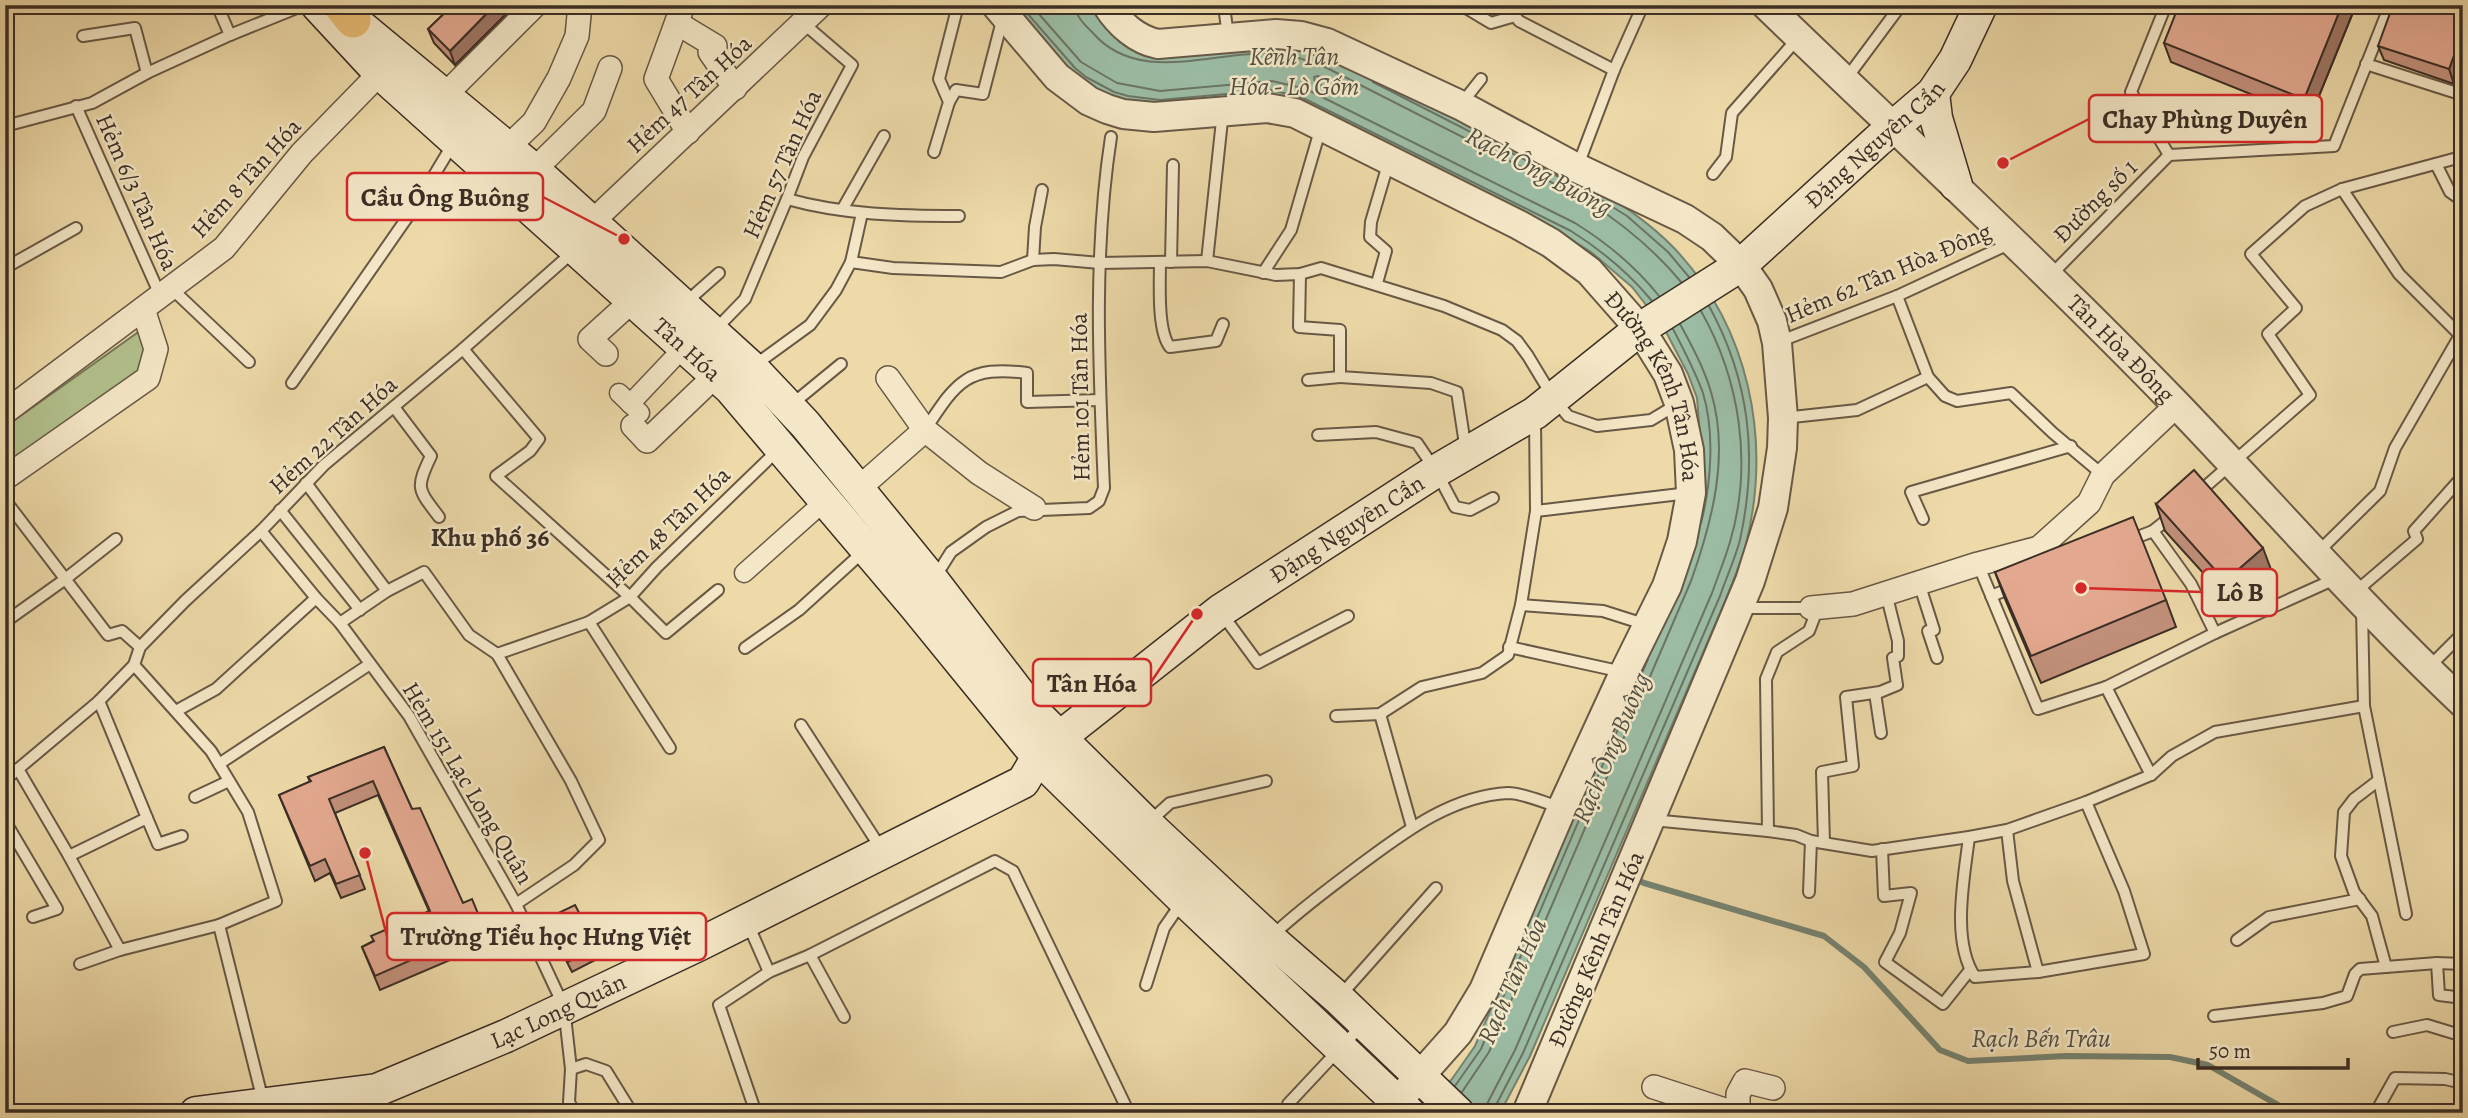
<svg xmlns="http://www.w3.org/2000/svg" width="2468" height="1118" viewBox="0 0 2468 1118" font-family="Alegreya,serif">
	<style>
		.green { fill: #b2c18d; stroke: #767859; stroke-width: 2 }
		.water { fill: #9bbba3; stroke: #758371; stroke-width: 2 }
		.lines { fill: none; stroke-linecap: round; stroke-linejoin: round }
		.shore { stroke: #6b7464; stroke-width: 2 }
		.stream { stroke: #758371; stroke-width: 6 }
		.service-casing { stroke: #685946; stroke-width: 14 }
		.pedestrian-casing { stroke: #685946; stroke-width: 21 }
		.minor-casing { stroke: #685946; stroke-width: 26 }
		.tertiary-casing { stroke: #685946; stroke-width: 32 }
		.secondary-casing { stroke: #3b2e25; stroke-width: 35 }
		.primary-casing { stroke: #3b2e25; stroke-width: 38 }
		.service { stroke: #f4e7c7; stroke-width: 10 }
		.pedestrian { stroke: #f4e7c7; stroke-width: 18 }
		.minor { stroke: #f4e7c7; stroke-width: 23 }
		.tertiary { stroke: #f4e7c7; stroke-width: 28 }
		.secondary { stroke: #f4e7c7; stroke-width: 32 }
		.primary { stroke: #e7bd74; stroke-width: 35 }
		.wall { fill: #c3917c; stroke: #3b2e25; stroke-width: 2 }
		.shaded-wall { fill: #9f7665; stroke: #3b2e25; stroke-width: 2 }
		.building { fill: #e3a990; stroke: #3b2e25; stroke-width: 2 }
		.labels { text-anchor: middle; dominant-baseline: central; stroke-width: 5; stroke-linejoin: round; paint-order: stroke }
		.street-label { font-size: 24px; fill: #3b2e25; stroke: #f4e7c7 }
		.water-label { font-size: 26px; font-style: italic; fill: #535144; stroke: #f4e7c7 }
		.neighbourhood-label { font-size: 26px; font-weight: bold; fill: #3b2e25; stroke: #f4e7c7 }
		.leader { fill: none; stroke: #d62828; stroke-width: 2.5 }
		.callout-dot { fill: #d62828; stroke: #f4e7c7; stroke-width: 2.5 }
		.callout { fill: #f4e7c7; stroke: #d62828; stroke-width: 2.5 }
		.callout-label { font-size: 26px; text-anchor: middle; font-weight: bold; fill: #3b2e25 }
	</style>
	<rect width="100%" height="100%" fill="#eedaa9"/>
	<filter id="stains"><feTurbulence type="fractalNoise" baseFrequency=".00286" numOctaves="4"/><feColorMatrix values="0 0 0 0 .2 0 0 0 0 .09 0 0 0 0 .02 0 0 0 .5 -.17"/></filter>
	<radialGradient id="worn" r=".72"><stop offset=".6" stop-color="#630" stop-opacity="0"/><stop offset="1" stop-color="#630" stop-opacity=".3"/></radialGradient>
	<polygon class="green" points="144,328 149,352 143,373 5,468 5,427"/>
	<path class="water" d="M1010,5H1089L1109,29L1299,41L1594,187C1622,205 1650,223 1674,248C1749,327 1772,439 1746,544C1741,562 1733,581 1726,599L1530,1056L1500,1113H1422L1452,1079L1475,1046L1677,575L1702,460L1697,398L1688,374L1664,328L1632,287L1591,252L1567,237L1299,103L1160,107L1111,98L1070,73Z"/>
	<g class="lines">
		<g class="shore">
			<path d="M1020,5L1075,68L1086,77L1114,92L1128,96L1160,100L1271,90L1301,97L1571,231C1601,250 1629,273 1652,301"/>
			<path d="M1031,5L1081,62L1117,83L1160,91L1272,81L1306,89L1575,223C1607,243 1636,267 1659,296"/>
			<path d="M1075,5C1076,17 1084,24 1092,32C1138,86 1213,51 1273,53C1291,54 1308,61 1325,67L1586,200C1623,224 1654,249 1681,282"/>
			<polygon points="1318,76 1340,87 1342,92 1337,93 1315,82 1314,77"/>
			<polyline points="1373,82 1590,193 1627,216 1668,252 1689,277"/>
			<path d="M1673,329C1684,350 1695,371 1703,393C1715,433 1711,484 1701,523"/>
			<polyline points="1455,1086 1481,1049 1648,659"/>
			<path d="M1462,1092L1489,1052L1691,581C1712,522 1730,455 1711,392C1704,368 1692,346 1680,324"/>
			<path d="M1485,1113L1487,1104L1515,1050L1712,593C1718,576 1725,559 1730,542C1753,464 1740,380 1701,311"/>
			<path d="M1494,1113L1495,1107L1523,1053L1720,596C1726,578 1735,559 1740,540C1758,457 1750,381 1709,306"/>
		</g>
		<polyline class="stream" points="1634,878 1644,883 1824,936 1864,967 1940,1050 1968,1061 2066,1056 2170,1057 2208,1065 2292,1113"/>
		<g class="service-casing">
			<g id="service">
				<polyline points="217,5 230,35"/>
				<polyline points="1461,5 1491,23 1515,16 1519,21 1614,70"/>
				<polyline points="1224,6 1228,36"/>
				<polyline points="83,36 135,28 147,73"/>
				<polyline points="2366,64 2463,95"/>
				<polyline points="1846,79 1901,5"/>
				<polyline points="949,102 956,90 983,94 1003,17"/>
				<polyline points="1462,103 1481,79"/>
				<polyline points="76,106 160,295"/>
				<polyline points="5,126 92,103 147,73 230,35 304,5"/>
				<polyline points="934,152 949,102 939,79 958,5"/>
				<polyline points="2169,155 2334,146 2390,5"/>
				<polyline points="2436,164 2450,192 2463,201"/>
				<polyline points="1577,168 1614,70 1643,5"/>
				<polyline points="1713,174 1726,157 1732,113 1799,37"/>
				<polyline points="2342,189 2399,274 2459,334"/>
				<path d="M787,199C844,215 901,216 959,216"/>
				<polyline points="842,210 884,136"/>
				<polyline points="1033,260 1035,227 1042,190"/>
				<polyline points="1207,261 1223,111"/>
				<polyline points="851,262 893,268 1001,272 1033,260 1054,259 1100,263 1207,261 1276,275 1300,274 1321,268 1444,306 1502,330 1517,341 1528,356 1554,399 1568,416 1597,426 1651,420 1676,405"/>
				<path d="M1160,262C1160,283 1157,331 1170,347L1216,341L1223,324"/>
				<polyline points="1171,262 1173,165"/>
				<polyline points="5,268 76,228"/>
				<polyline points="1263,273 1291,230 1321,127"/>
				<polyline points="1300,274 1299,327 1340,330 1340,377 1431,383 1457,392 1466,451"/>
				<polyline points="2051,275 2169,155 2131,92 2166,5"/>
				<polyline points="1377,283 1386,251 1370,237 1371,222 1389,161"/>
				<polyline points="171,288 249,362"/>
				<polyline points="684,304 719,273"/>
				<polyline points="715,330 745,299 787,199 803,157 852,65 803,23"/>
				<polyline points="1778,342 1897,296 2011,243"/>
				<polyline points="463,349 539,439 530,451 496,476 630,597 666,633 718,590"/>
				<polyline points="755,365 810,325 836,290 851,262 862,213"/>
				<polyline points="1928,377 1945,396 1957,401 2011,393 2053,433 2103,475"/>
				<polyline points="1308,380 1340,377"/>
				<polyline points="292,383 418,202 454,142"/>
				<polyline points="791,405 841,364"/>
				<path d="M394,407L431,456C415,489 418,489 439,517"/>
				<polyline points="1783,418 1857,410 1928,377 1897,296"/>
				<path d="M925,430C956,383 966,365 1027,373V402L1100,400"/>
				<polyline points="1318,435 1376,432 1417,443 1436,471 1455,507 1470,510 1493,498"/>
				<polyline points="306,483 387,591"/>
				<polyline points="2198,493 2310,395 2268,334 2296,308 2251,254 2305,206 2342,189 2461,157"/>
				<polyline points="5,500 108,635 122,631 140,647"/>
				<polyline points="280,510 360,610"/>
				<polyline points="1536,511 1689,493"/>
				<polyline points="1923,519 1911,492 2071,446"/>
				<polyline points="261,531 316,598 340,623 409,716 516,904 564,1007 571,1069 569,1102 575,1113"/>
				<polyline points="2153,531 2191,584 2215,633"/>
				<polyline points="2130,540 2153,531 2173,515"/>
				<polyline points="2317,553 2380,491 2395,448 2463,330"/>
				<polyline points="1978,564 2038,709 2106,687 2215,633 2335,579"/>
				<path d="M934,579L951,552L986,527L1018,511L1089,508L1099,501L1104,488C1099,371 1093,253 1111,137"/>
				<polyline points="1919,583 1934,630 1928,631 1937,658"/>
				<polyline points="2354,593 2417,539 2414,531 2463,476"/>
				<polyline points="1991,596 2014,587"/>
				<polyline points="1521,605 1603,611 1647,625"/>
				<polyline points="1742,608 1811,608 1814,618 1809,631 1777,652 1766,679 1768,831"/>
				<polyline points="2362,609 2364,706 2406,914"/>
				<polyline points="1222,614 1258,663 1348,616"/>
				<polyline points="5,622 64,580 116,539"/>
				<polyline points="589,622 670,748"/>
				<polyline points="340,623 387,591 424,572 469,635 497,654 571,781 599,840 574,865 516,904"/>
				<polyline points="1509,647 1623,672"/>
				<polyline points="745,648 799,610 864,551"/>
				<polyline points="497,654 589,622 630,597 657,567 779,449"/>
				<polyline points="134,665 211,751 219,764 248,812 276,901 219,925"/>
				<polyline points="2429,667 2463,633"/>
				<polyline points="2106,687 2151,775"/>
				<polyline points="1875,693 1881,733"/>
				<polyline points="99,701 147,818"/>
				<polyline points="176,711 216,689 316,598"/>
				<polyline points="1380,714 1412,827"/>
				<polyline points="1336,716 1380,714 1422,687 1482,673 1508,655 1521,605 1536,511 1535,420"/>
				<polyline points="801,725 882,850"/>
				<polyline points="219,764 370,664"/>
				<polyline points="18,769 69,856 120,950"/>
				<polyline points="5,780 99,701 134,665 140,647 185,601 261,531 324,465 463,349 574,251"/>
				<polyline points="2379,780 2354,799 2344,812 2341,856 2354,892 2372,916 2386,967"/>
				<polyline points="195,797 229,781"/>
				<polyline points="1652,820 1768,831 1796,835 1811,841 1872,851 1969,837 2007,830 2086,802 2151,775 2172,756 2215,732 2364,706"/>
				<polyline points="5,821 57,909 33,917"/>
				<polyline points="1149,822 1170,803 1266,781"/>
				<polyline points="2007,830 2013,881 2038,972"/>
				<path d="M1969,837C1964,879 1951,941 1975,977L2038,972L2144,954L2124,891L2086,802"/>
				<polyline points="1824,843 1822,772 1853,766 1846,697 1880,692 1897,685 1893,658 1898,656 1898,641 1886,593"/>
				<polyline points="1882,849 1884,896 1911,893 1900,933 1885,962 1943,1004 1970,970"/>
				<polyline points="69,856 147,818 158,844 182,836"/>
				<polyline points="1809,892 1811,841"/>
				<polyline points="748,924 769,972 810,955 844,1017"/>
				<path d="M1272,936C1298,911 1327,890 1356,868C1401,835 1449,796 1508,793C1524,793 1544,803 1560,807"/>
				<polyline points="2237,940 2269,917 2360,899"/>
				<polyline points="810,955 995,861 1013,871 1129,1113"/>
				<polyline points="2437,963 2439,995 2463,998"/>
				<polyline points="80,964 120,950 219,925 263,1101"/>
				<polyline points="1146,985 1164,928 1182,902"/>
				<polyline points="1340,996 1436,888"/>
				<polyline points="2214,1016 2323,1003 2347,996 2355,974 2360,969 2437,963 2463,964"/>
				<polyline points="2393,1032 2427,1025 2463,1036"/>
				<polyline points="571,1069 586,1064 606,1071 632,1113"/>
				<polyline points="1288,1104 1363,1024"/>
				<polyline points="2376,1112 2395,1078 2445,1079 2463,1083"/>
				<polyline points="756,1113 719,1005 769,972"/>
			</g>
		</g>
		<g class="pedestrian-casing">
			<g id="pedestrian">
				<polyline points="619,393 640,413"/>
				<polyline points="630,404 684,347"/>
				<polyline points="744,573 826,500"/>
			</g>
		</g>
		<g class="minor-casing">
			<g id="minor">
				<polyline points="683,5 656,79 688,132"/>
				<polyline points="677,23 715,46 710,52 735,88"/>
				<polyline points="444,96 535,5"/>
				<polyline points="507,148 534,122 559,78 577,36 580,5"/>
				<polyline points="534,170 594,111 610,68"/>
				<polyline points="593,221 821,5"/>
				<polyline points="606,354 590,339 633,300"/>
				<polyline points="888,378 925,430 979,473 1034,508"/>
				<polyline points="5,412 224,248 302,153 380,73"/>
				<polyline points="633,426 647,441 715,376"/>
				<polyline points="5,478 148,378 156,349 143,309"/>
				<polyline points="858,489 925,430"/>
				<polyline points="1811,608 1853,604 1978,564 2039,548 2089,503 2103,475 2177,405"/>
				<polyline points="1654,1087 1734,1113"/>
				<polyline points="1738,1113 1738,1094 1745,1081 1773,1088"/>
			</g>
		</g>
		<g class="tertiary-casing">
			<g id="tertiary">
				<path id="s1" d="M996,5L1057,77L1089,101L1107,109L1123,114L1154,117L1267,108L1295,113L1519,225L1551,243L1589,271L1640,329L1668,374L1679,403L1689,450L1691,493L1682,541L1667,586L1624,673L1562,808L1484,990L1458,1033L1387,1113"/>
				<path d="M1107,5C1119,24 1137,40 1158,44L1276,34L1301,36L1327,43L1460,105L1577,168L1685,219L1712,237L1741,265L1758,289L1772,321L1777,343L1783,418L1782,448L1773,508L1750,581L1527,1113"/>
				<path id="s2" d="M1766,5C1904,138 2043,267 2176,404C2272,504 2362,608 2463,703"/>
			</g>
		</g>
		<g class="secondary-casing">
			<g id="secondary">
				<path id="s3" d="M317,5L380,73L730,388L914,605L1038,757L1184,900L1409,1113"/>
				<polyline points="349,5 353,20 534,170 752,368 805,424 933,581 1031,709 1147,824 1270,939 1339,999 1458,1113"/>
				<polyline points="1933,93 1936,118 1956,185"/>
				<path id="s4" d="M196,1113L377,1090L506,1036L700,944L1023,782L1038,757L1059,738L1220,611L1436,471L1535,413L1640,329L1741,265L1877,141L1933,93L1955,60L1981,5"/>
			</g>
		</g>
		<g class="primary-casing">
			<polyline id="primary" points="341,5 353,20"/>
		</g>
		<use href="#service" class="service"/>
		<use href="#pedestrian" class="pedestrian"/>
		<use href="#minor" class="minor"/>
		<use href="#tertiary" class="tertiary"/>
		<use href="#secondary" class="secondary"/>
		<use href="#primary" class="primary"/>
	</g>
	<g class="wall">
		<polygon points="453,5 515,5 455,65 434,43 428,29"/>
		<polygon points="2356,5 2310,118 2171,62 2164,43"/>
		<polygon points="2463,5 2463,60 2454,84 2384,60 2378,46"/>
		<polygon points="2156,504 2273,575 2235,608 2165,531"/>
		<polygon points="1995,572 2166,600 2176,627 2041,683 2005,599"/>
		<polygon points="384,747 412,809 463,903 484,928 490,943 380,990 362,947 429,911 378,795 335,813 365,889 341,898 330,873 315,881 279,795 310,782 308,777"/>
		<polygon points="546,919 597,947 601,957 572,972 550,929"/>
	</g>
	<g class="shaded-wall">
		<polygon points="495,5 515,5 455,65 450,51"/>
		<polygon points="2342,5 2356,5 2310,118 2304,99"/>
		<polygon points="2463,31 2463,60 2454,84 2449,69"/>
		<polygon points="2263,548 2273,575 2235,608 2225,581"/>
	</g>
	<g class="building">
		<polygon points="453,5 495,5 450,51 428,29"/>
		<polygon points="2179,5 2342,5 2304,99 2164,43"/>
		<polygon points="2393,5 2457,5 2457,7 2463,9 2463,31 2449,69 2378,46"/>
		<polygon points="2194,470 2263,548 2225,581 2156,504"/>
		<polygon points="2133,517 2166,600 2031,656 1995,572"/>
		<polygon points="384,747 412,809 420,808 463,903 472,899 484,928 375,976 362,947 374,941 371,936 430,911 373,781 329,799 360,875 336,884 325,859 310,866 279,795 311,781 308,777"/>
		<polygon points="575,905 597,947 568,962 546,919"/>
	</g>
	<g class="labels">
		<g class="street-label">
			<text transform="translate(689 94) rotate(-43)">Hẻm 47 Tân Hóa</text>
			<text stroke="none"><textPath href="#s4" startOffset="1967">Đặng Nguyên Cẩn</textPath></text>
			<text transform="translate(782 164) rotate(-66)">Hẻm 57 Tân Hóa</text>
			<text transform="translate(246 178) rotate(-48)">Hẻm 8 Tân Hóa</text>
			<text transform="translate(137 192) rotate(66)">Hẻm 6/3 Tân Hóa</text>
			<text transform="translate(2095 201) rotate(-45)">Đường số 1</text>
			<text transform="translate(1888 273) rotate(-23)">Hẻm 62 Tân Hòa Đông</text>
			<text stroke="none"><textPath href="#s2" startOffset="494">Tân Hòa Đông</textPath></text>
			<text stroke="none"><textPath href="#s3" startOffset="506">Tân Hóa</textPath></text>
			<text stroke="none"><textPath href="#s1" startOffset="814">Đường Kênh Tân Hóa</textPath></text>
			<text transform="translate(1080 397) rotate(-91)">Hẻm 101 Tân Hóa</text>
			<text transform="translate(333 435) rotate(-42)">Hẻm 22 Tân Hóa</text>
			<text transform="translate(668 527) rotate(-44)">Hẻm 48 Tân Hóa</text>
			<text stroke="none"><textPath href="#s4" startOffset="1312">Đặng Nguyên Cẩn</textPath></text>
			<text transform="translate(468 783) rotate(59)">Hẻm 151 Lạc Long Quân</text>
			<text transform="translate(1596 949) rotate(-67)">Đường Kênh Tân Hóa</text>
			<text stroke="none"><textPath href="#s4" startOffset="380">Lạc Long Quân</textPath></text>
		</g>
		<g class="water-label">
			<text x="1294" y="56">Kênh Tân<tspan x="1294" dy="30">Hóa - Lò Gốm</tspan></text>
			<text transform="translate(1539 171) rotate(28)">Rạch Ông Buông</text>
			<text transform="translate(1611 748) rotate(-67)">Rạch Ông Buông</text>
			<text transform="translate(1512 981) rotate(-66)">Rạch Tân Hóa</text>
			<text x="2041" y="1038">Rạch Bến Trâu</text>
		</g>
		<g class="neighbourhood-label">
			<text x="490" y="537">Khu phố 36</text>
		</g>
	</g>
	<path class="leader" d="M2003 163L2089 119M624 239L543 197M2081 588L2202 592M1197 614L1151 682M365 853L387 936"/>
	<g class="callout-dot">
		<circle cx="2003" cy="163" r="7"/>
		<circle cx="624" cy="239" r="7"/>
		<circle cx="2081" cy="588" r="7"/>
		<circle cx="1197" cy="614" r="7"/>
		<circle cx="365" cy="853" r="7"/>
	</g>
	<g class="callout">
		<rect x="2089" y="95" width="233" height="47" rx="7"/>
		<rect x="347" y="173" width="196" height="47" rx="7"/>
		<rect x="2202" y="569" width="75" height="47" rx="7"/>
		<rect x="1033" y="659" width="118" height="47" rx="7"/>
		<rect x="387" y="913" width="319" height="47" rx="7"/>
	</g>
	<g class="callout-label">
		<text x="2205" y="128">Chay Phùng Duyên</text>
		<text x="445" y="206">Cầu Ông Buông</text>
		<text x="2240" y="601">Lô B</text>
		<text x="1092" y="692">Tân Hóa</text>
		<text x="546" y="945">Trường Tiểu học Hưng Việt</text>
	</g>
	<rect width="2468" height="1118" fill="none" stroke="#eedaa9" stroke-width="28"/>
	<rect x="7" y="7" width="2454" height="1104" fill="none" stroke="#3b2e25" stroke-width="3.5"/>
	<rect x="14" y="14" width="2440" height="1090" fill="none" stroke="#3b2e25" stroke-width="2"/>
	<path d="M2198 1058v10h150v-10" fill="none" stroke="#3b2e25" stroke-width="3.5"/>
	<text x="2209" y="1058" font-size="21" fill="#3b2e25" stroke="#f4e7c7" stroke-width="5" paint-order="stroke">50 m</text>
	<rect width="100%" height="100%" filter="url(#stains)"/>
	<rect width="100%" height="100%" fill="url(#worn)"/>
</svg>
